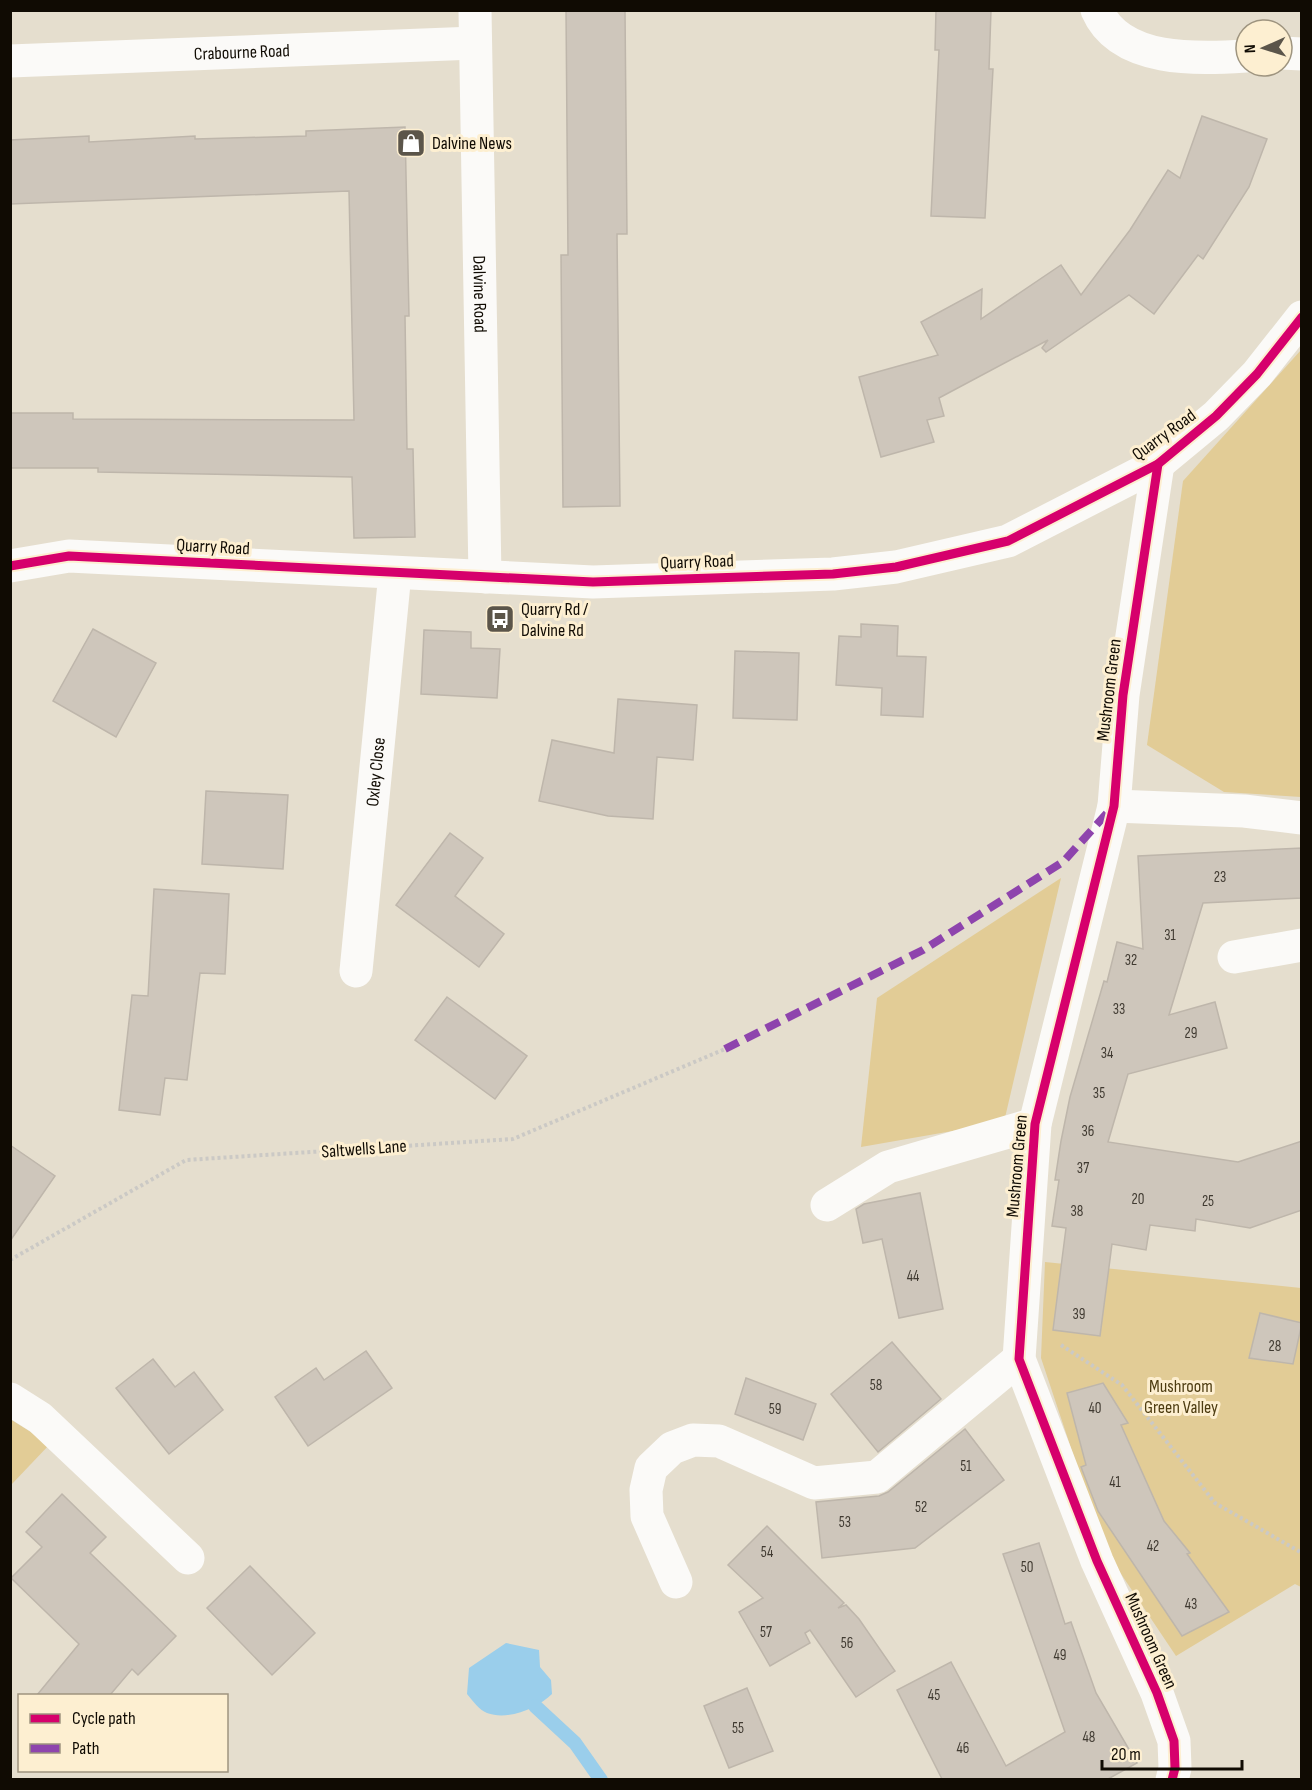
<svg xmlns="http://www.w3.org/2000/svg" width="1312" height="1790" viewBox="0 0 1312 1790" font-family="'Sofia Sans Condensed',sans-serif">
	<style>
		.green { fill: #e2cc96 }
		.water { fill: #9aceeb }
		.lines { fill: none; stroke-linecap: round; stroke-linejoin: round }
		.stream { stroke: #9aceeb; stroke-width: 14 }
		.building { fill: #cec6bb; stroke: #beb6ab; stroke-width: 1.5 }
		.path { stroke: #cbc9c5; stroke-width: 4; stroke-dasharray: 3 3; stroke-linecap: butt }
		.minor { stroke: #fbfaf8; stroke-width: 33 }
		.quiet { stroke: #8e44ad; stroke-width: 8; stroke-dasharray: 15 8; stroke-linecap: butt }
		.cycleway-casing { stroke: #fdefd1; stroke-width: 13 }
		.cycleway { stroke: #d6006c; stroke-width: 9 }
		.labels { text-anchor: middle; dominant-baseline: central; stroke-width: 6; stroke-linejoin: round; paint-order: stroke }
		.number-label { font-size: 15px; fill: #403a31 }
		.street-label { font-size: 18px; fill: #100b03; stroke: #fdefd1 }
		.poi-label { font-size: 18px; fill: #100b03; stroke: #fdefd1; text-anchor: start }
		.park-label { font-size: 18px; fill: #4d3c11; stroke: #fdefd1 }
	</style>
	<rect width="100%" height="100%" fill="#e5dece"/>
	<g class="green">
		<polygon points="1301,350 1301,797 1224,792 1147,745 1183,481"/>
		<polygon points="1061,878 1004,1122 861,1147 877,998"/>
		<polygon points="1045,1262 1301,1288 1301,1587 1295,1584 1176,1656 1105,1550 1041,1358"/>
		<polygon points="10,1419 50,1444 11,1485 10,1485"/>
	</g>
	<path class="water" d="M506,1643L539,1650L540,1667L551,1680L552,1694C538,1708 508,1721 487,1713C479,1710 473,1701 467,1694L469,1668Z"/>
	<g class="lines">
		<polyline class="stream" points="535,1706 575,1743 601,1780"/>
	</g>
	<g class="building">
		<polygon points="566,10 625,10 627,234 617,234 620,506 563,507 561,255 568,255"/>
		<polygon points="936,10 991,10 989,69 993,69 985,218 931,216 939,50 935,50"/>
		<polygon points="1202,116 1267,139 1249,187 1203,259 1198,255 1154,314 1129,295 1046,352 1042,348 1048,340 939,398 944,416 927,420 934,442 881,457 859,377 938,355 921,322 982,289 981,319 1061,265 1081,295 1130,230 1168,170 1180,178"/>
		<polygon points="405,127 409,316 405,316 407,449 413,449 415,537 354,538 352,477 98,472 98,468 10,468 10,413 73,413 73,419 354,420 349,191 10,204 10,140 89,136 89,142 195,136 195,139 306,136 306,131"/>
		<polygon points="861,624 898,626 897,656 926,657 923,717 881,715 882,688 836,685 839,636 861,637"/>
		<polygon points="93,629 156,663 116,737 53,701"/>
		<polygon points="424,630 471,632 471,648 500,649 497,698 421,694"/>
		<polygon points="735,651 799,653 797,720 733,718"/>
		<polygon points="618,699 697,705 693,760 657,757 653,819 608,816 539,801 552,740 614,753"/>
		<polygon points="206,791 288,795 283,869 202,864"/>
		<polygon points="450,833 483,858 455,896 504,934 479,967 396,905"/>
		<polygon points="1302,848 1302,898 1203,903 1169,1015 1215,1002 1227,1048 1128,1074 1108,1142 1238,1162 1302,1141 1302,1210 1250,1228 1196,1219 1195,1231 1150,1225 1146,1250 1112,1244 1100,1336 1053,1330 1066,1228 1052,1226 1059,1180 1055,1180 1061,1141 1070,1097 1104,981 1107,982 1117,942 1143,949 1138,856"/>
		<polygon points="154,889 229,894 225,974 200,973 187,1080 165,1078 160,1115 119,1110 132,995 148,996"/>
		<polygon points="447,997 527,1056 495,1099 415,1040"/>
		<polygon points="10,1145 55,1176 10,1241"/>
		<polygon points="920,1193 943,1309 899,1318 882,1239 863,1243 856,1209 864,1204"/>
		<polygon points="1260,1313 1302,1323 1293,1364 1249,1358"/>
		<polygon points="892,1342 941,1399 878,1452 831,1394"/>
		<polygon points="366,1351 392,1388 308,1446 275,1397 316,1368 324,1380"/>
		<polygon points="153,1359 175,1387 194,1372 223,1410 169,1454 116,1388"/>
		<polygon points="746,1378 816,1404 803,1440 735,1414"/>
		<polygon points="1103,1383 1128,1423 1121,1425 1164,1521 1190,1553 1187,1554 1229,1612 1182,1636 1098,1511 1081,1467 1086,1465 1067,1393"/>
		<polygon points="965,1429 1004,1480 915,1548 822,1558 816,1502 879,1496 888,1492"/>
		<polygon points="62,1494 106,1537 90,1553 176,1636 138,1675 132,1669 110,1695 37,1695 79,1644 11,1578 42,1547 26,1532"/>
		<polygon points="767,1526 844,1603 838,1608 846,1605 859,1619 895,1671 856,1697 810,1630 805,1633 810,1643 770,1666 739,1612 763,1598 728,1565"/>
		<polygon points="1039,1543 1065,1624 1071,1622 1096,1693 1137,1763 1108,1779 942,1779 897,1690 951,1662 1006,1766 1065,1732 1003,1554"/>
		<polygon points="250,1566 315,1633 272,1675 207,1608"/>
		<polygon points="747,1688 773,1751 729,1768 704,1706"/>
	</g>
	<g class="lines">
		<g class="path">
			<polyline points="10,1260 186,1160 513,1139 725,1049"/>
			<polyline points="1061,1345 1122,1385 1215,1503 1302,1553"/>
		</g>
		<g class="minor">
			<path id="s1" d="M475,10L485,577"/>
			<path d="M1097,10C1120,63 1198,59 1246,56"/>
			<polyline points="1282,53 1302,54"/>
			<path id="s2" d="M10,61L475,43"/>
			<polyline points="1158,464 1123,695 1114,806 1035,1124 1019,1359 1097,1561 1157,1693 1174,1741 1175,1768 1172,1780"/>
			<polyline points="10,566 69,556 593,582 833,574 896,567 1008,541 1158,464 1216,416 1257,374 1302,317"/>
			<polyline points="1114,806 1244,811 1302,818"/>
			<polyline points="1234,957 1302,945"/>
			<path id="s3" d="M356,971L395,573"/>
			<polyline points="827,1205 888,1167 1035,1124"/>
			<polyline points="10,1399 40,1418 188,1558"/>
			<polyline points="676,1582 647,1516 646,1490 651,1468 672,1448 693,1440 719,1441 814,1483 877,1477 1019,1359"/>
		</g>
		<polyline class="quiet" points="725,1049 923,950 1063,862 1109,811"/>
		<g class="cycleway-casing">
			<g id="cycleway">
				<polyline points="1158,464 1123,695 1114,806 1035,1124 1019,1359 1097,1561 1157,1693 1174,1741 1175,1768 1172,1780"/>
				<polyline points="10,566 69,556 593,582 833,574 896,567 1008,541 1158,464 1216,416 1257,374 1302,317"/>
			</g>
		</g>
		<use href="#cycleway" class="cycleway"/>
	</g>
	<defs>
		<g id="shop-square" transform="scale(1.5)"><rect x="-9" y="-9" width="18" height="18" rx="4" fill="#5b554a" stroke="#fdefd1"/><path d="M-5-2.5h2.3a2.7 3.5 0 0 1 5.4 0H5L5.5 6h-11ZM-1.5-2.5h3a1.5 2.3 0 0 0-3 0Z" fill="#fff"/></g>
		<g id="bus-square" transform="scale(1.5)"><rect x="-9" y="-9" width="18" height="18" rx="4" fill="#5b554a" stroke="#fdefd1"/><path d="M-5-6H5V4H4V6H2V4H-2V6H-4V4H-5ZM-3.5-4V0h7V-4ZM-3.5 1.2v1.5H-2V1.2ZM2 1.2v1.5H3.5V1.2Z" fill="#fff"/></g>
	</defs>
	<g fill-rule="evenodd">
		<use href="#shop-square" x="411" y="143"/>
		<use href="#bus-square" x="500" y="619"/>
	</g>
	<g class="labels">
		<g class="number-label">
			<text x="1220" y="877">23</text>
			<text x="1170" y="935">31</text>
			<text x="1131" y="960">32</text>
			<text x="1119" y="1009">33</text>
			<text x="1191" y="1033">29</text>
			<text x="1107" y="1053">34</text>
			<text x="1099" y="1093">35</text>
			<text x="1088" y="1131">36</text>
			<text x="1083" y="1168">37</text>
			<text x="1138" y="1199">20</text>
			<text x="1208" y="1201">25</text>
			<text x="1077" y="1211">38</text>
			<text x="913" y="1276">44</text>
			<text x="1079" y="1314">39</text>
			<text x="1275" y="1346">28</text>
			<text x="876" y="1385">58</text>
			<text x="1095" y="1408">40</text>
			<text x="775" y="1409">59</text>
			<text x="966" y="1466">51</text>
			<text x="1115" y="1482">41</text>
			<text x="921" y="1507">52</text>
			<text x="845" y="1522">53</text>
			<text x="1153" y="1546">42</text>
			<text x="767" y="1552">54</text>
			<text x="1027" y="1567">50</text>
			<text x="1191" y="1604">43</text>
			<text x="766" y="1632">57</text>
			<text x="847" y="1643">56</text>
			<text x="1060" y="1655">49</text>
			<text x="934" y="1695">45</text>
			<text x="738" y="1728">55</text>
			<text x="1089" y="1737">48</text>
			<text x="963" y="1748">46</text>
		</g>
		<g class="street-label">
			<text stroke="none"><textPath href="#s2" startOffset="232">Crabourne Road</textPath></text>
			<text stroke="none"><textPath href="#s1" startOffset="284">Dalvine Road</textPath></text>
			<text transform="translate(1164 435) rotate(-36)">Quarry Road</text>
			<text transform="translate(213 547) rotate(3)">Quarry Road</text>
			<text transform="translate(697 562) rotate(-2)">Quarry Road</text>
			<text transform="translate(1109 690) rotate(-83)">Mushroom Green</text>
			<text stroke="none"><textPath href="#s3" startOffset="200">Oxley Close</textPath></text>
			<text transform="translate(364 1149) rotate(-4)">Saltwells Lane</text>
			<text transform="translate(1017 1166) rotate(-85)">Mushroom Green</text>
			<text transform="translate(1151 1641) rotate(66)">Mushroom Green</text>
		</g>
		<g class="poi-label">
			<text x="432" y="143">Dalvine News</text>
			<text x="521" y="609">Quarry Rd /<tspan x="521" dy="21">Dalvine Rd</tspan></text>
		</g>
		<g class="park-label">
			<text x="1181" y="1386">Mushroom<tspan x="1181" dy="21">Green Valley</tspan></text>
		</g>
	</g>
	<rect width="1312" height="1790" fill="none" stroke="#100b03" stroke-width="24"/>
	<rect x="18" y="1694" width="210" height="78" fill="#fdefd1" stroke="#9e947f" stroke-width="1.5"/>
	<rect x="30" y="1714" width="30" height="9" fill="#d6006c" stroke="#9e947f" stroke-width="1.5"/>
	<text x="72" y="1724" font-size="18" fill="#100b03">Cycle path</text>
	<rect x="30" y="1744" width="30" height="9" fill="#8e44ad" stroke="#9e947f" stroke-width="1.5"/>
	<text x="72" y="1754" font-size="18" fill="#100b03">Path</text>
	<g transform="translate(1264 48) rotate(267)"><circle r="28" fill="#fdefd1" stroke="#9e947f" stroke-width="1.5"/>
	<path d="M0-4.5L10 22L0 15L-10 22Z" fill="#5b554a"/>
	<text y="-9" font-size="16" font-weight="bold" text-anchor="middle" fill="#100b03">N</text>
	</g>
	<path d="M1102 1760v9h140v-9" fill="none" stroke="#100b03" stroke-width="3"/>
	<text x="1111" y="1760" font-size="18" fill="#100b03" stroke="#fdefd1" stroke-width="4.5" paint-order="stroke">20 m</text>
</svg>
